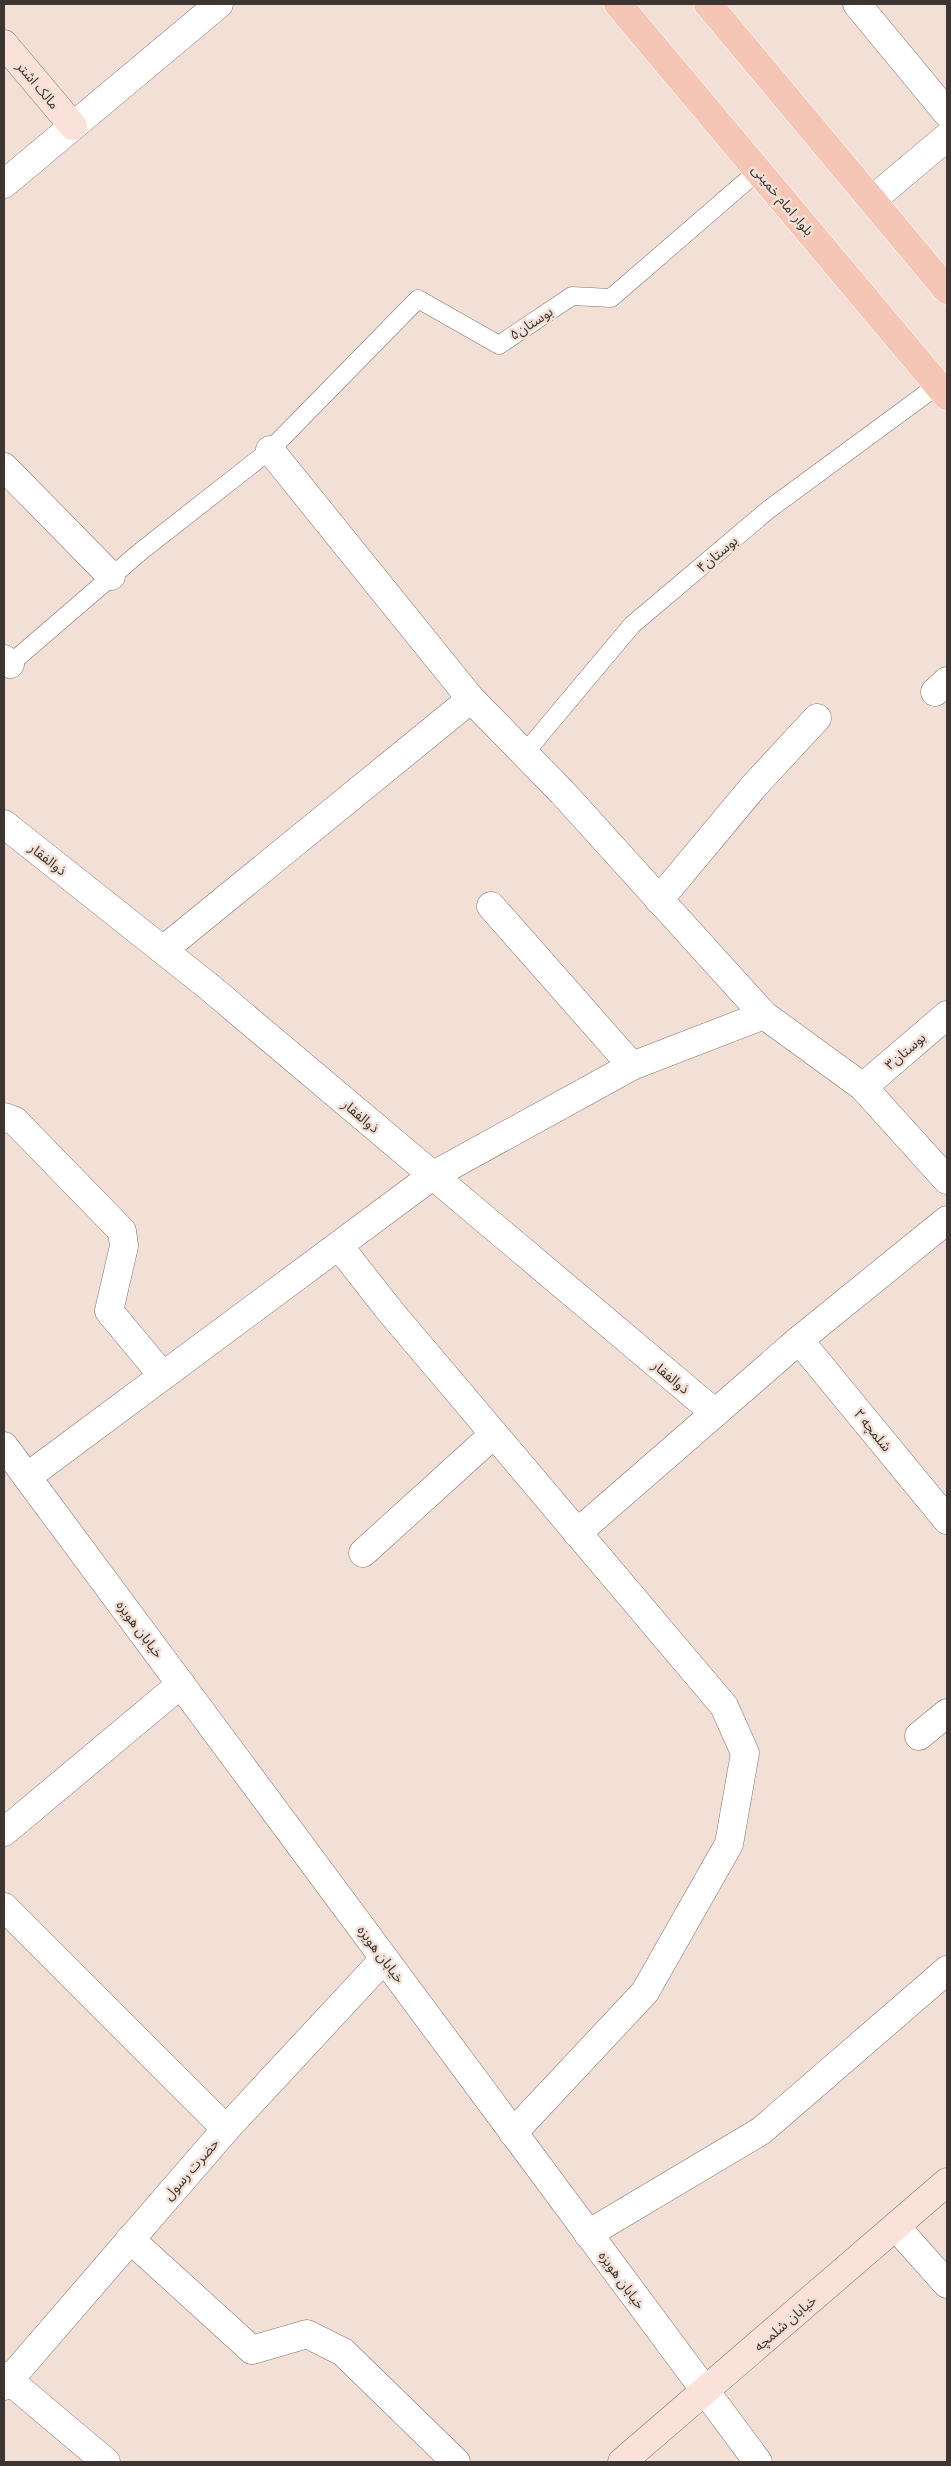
<svg xmlns="http://www.w3.org/2000/svg" width="951" height="2466" viewBox="0 0 951 2466" font-family="Cabin,'Noto Sans Arabic',sans-serif">
	<style>
		.lines { fill: none; stroke-linecap: round; stroke-linejoin: round }
		.lane-casing { stroke: #82726a; stroke-width: 19 }
		.street-casing { stroke: #82726a; stroke-width: 29 }
		.secondary-casing { stroke: #82726a; stroke-width: 29 }
		.primary-casing { stroke: #fff; stroke-width: 29 }
		.lane { stroke: #fff; stroke-width: 18 }
		.street { stroke: #fff; stroke-width: 28 }
		.secondary { stroke: #fae2da; stroke-width: 28 }
		.primary { stroke: #f5c5b5; stroke-width: 28 }
		.labels { text-anchor: middle; dominant-baseline: central; stroke-width: 5; stroke-linejoin: round; paint-order: stroke }
		.street-label { font-size: 14px; fill: #3c3531; stroke: #f2e0d6 }
	</style>
	<rect width="100%" height="100%" fill="#f2e0d6"/>
	<g class="lines">
		<g class="lane-casing">
			<g id="lane">
				<polyline points="10,664 140,552 270,450 418,299 499,345 572,296 611,298 758,171"/>
				<polyline points="524,754 632,625 768,510 938,385"/>
			</g>
		</g>
		<g class="street-casing">
			<g id="street">
				<polyline points="857,4 947,113"/>
				<polyline points="4,184 219,4"/>
				<polyline points="872,200 947,137"/>
				<polyline points="270,450 471,699 562,792 764,1015 863,1087 947,1180"/>
				<polyline points="4,467 111,576"/>
				<polyline points="4,659 10,664"/>
				<polyline points="935,692 947,681"/>
				<polyline points="4,824 208,986 715,1413"/>
				<polyline points="659,900 754,786 817,718"/>
				<polyline points="491,906 632,1066"/>
				<polyline points="163,950 471,699"/>
				<polyline points="863,1087 947,1015"/>
				<polyline points="4,1117 15,1121 122,1231 124,1246 109,1311 163,1376"/>
				<polyline points="339,1246 390,1311 724,1706 745,1753 729,1844 645,1992 513,2133"/>
				<polyline points="799,1340 947,1520"/>
				<polyline points="4,1446 758,2462"/>
				<polyline points="27,1477 432,1176 632,1066 764,1015"/>
				<polyline points="577,1533 799,1340 947,1220"/>
				<polyline points="363,1553 494,1434"/>
				<polyline points="919,1736 947,1713"/>
				<polyline points="4,1832 181,1684"/>
				<polyline points="4,1907 226,2129"/>
				<polyline points="896,2227 947,2284"/>
				<polyline points="588,2234 761,2131 947,1970"/>
				<polyline points="130,2239 252,2350 307,2334 343,2352 456,2462"/>
				<polyline points="4,2376 106,2462"/>
				<polyline points="4,2386 226,2129 384,1959"/>
			</g>
		</g>
		<g class="secondary-casing">
			<g id="secondary">
				<polyline points="4,44 73,126"/>
				<polyline points="622,2462 947,2182"/>
			</g>
		</g>
		<g class="primary-casing">
			<g id="primary">
				<polyline points="618,4 947,396"/>
				<polyline points="708,4 947,290"/>
			</g>
		</g>
		<use href="#lane" class="lane"/>
		<use href="#street" class="street"/>
		<use href="#secondary" class="secondary"/>
		<use href="#primary" class="primary"/>
	</g>
	<g class="labels">
		<g class="street-label">
			<text transform="translate(38 85) rotate(50)">مالک اشتر</text>
			<text transform="translate(783 200) rotate(50)">بلوار امام خمینی</text>
			<text transform="translate(531 323) rotate(-33)">بوستان۵</text>
			<text transform="translate(717 554) rotate(-40)">بوستان۴</text>
			<text transform="translate(48 859) rotate(38)">ذوالفقار</text>
			<text transform="translate(905 1051) rotate(-41)">بوستان۳</text>
			<text transform="translate(361 1116) rotate(40)">ذوالفقار</text>
			<text transform="translate(671 1377) rotate(40)">ذوالفقار</text>
			<text transform="translate(873 1430) rotate(51)">شلمچه ۲</text>
			<text transform="translate(140 1629) rotate(53)">خیابان هویزه</text>
			<text transform="translate(381 1954) rotate(53)">خیابان هویزه</text>
			<text transform="translate(191 2169) rotate(-49)">حضرت رسول</text>
			<text transform="translate(622 2280) rotate(54)">خیابان هویزه</text>
			<text transform="translate(785 2323) rotate(-41)">خیابان شلمچه</text>
		</g>
	</g>
	<rect width="951" height="2466" fill="none" stroke="#3c3531" stroke-width="10"/>
</svg>
